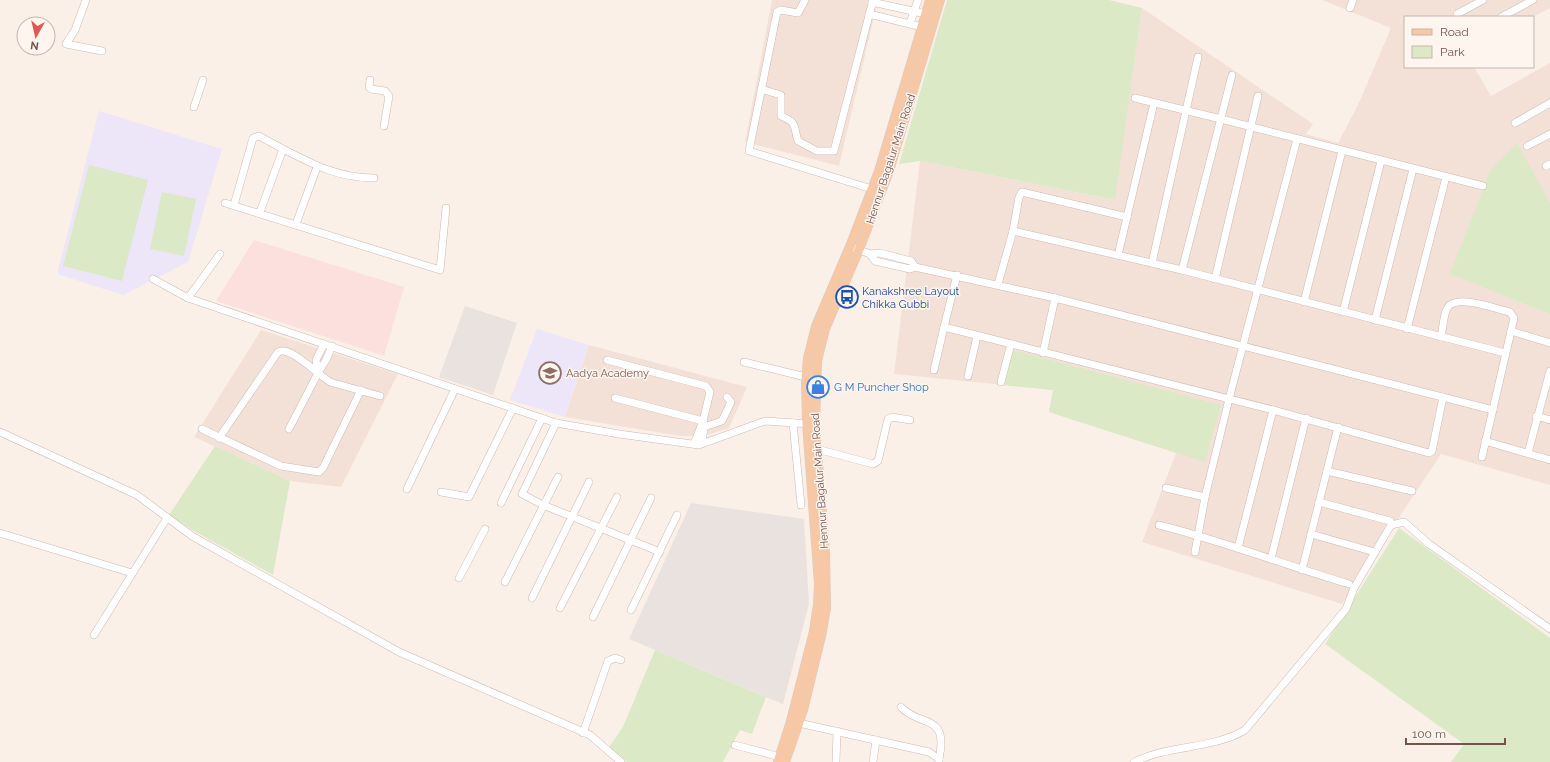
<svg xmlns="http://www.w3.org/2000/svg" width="1550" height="762" viewBox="0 0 1550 762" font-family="Raleway,sans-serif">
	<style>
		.residential { fill: #f3e1d7 }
		.commercial { fill: #fbe0dd }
		.industrial { fill: #eae2de }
		.education { fill: #ede5f8 }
		.green { fill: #dbe9c7 }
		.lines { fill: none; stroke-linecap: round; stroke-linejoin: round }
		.minor-casing { stroke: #cfb9b1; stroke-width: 8 }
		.major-casing { stroke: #d8cfcd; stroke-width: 10 }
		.minor { stroke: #fff; stroke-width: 7 }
		.major { stroke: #f6c8a5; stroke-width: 9 }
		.labels { text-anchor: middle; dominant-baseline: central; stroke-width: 3; stroke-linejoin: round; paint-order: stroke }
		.street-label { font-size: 11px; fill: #74544d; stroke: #fef5ef }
		.transit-label { font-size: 11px; fill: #164399; stroke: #fef5ef; text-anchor: start }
		.education-label { font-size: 11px; fill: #785e54; stroke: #fef5ef; text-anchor: start }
		.shop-label { font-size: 11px; fill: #366cbe; stroke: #fef5ef; text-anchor: start }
	</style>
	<rect width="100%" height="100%" fill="#fbf0e8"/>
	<g class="residential">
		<polygon points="772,0 878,0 839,166 745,142"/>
		<polygon points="1322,0 1550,0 1550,8 1533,17 1405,17 1405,67 1474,67 1491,96 1550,63 1550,485 1441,454 1342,604 1142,542 1176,453 1049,412 1053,390 894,374 920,161 1114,200 1142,8 1313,124 1306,134 1338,143 1358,105 1391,28"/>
		<polygon points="261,330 398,374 341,487 290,481 194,437"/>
		<polygon points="589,345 747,387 729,428 704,436 680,436 565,417"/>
	</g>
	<polygon class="commercial" points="254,240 404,287 384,356 216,301"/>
	<g class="industrial">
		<polygon points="465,306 517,323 493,395 439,377"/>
		<polygon points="691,503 804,519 809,604 783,704 629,639"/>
	</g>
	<g class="education">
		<polygon points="99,111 222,149 188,262 123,295 57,274"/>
		<polygon points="537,329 589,345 565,417 510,400"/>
	</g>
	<g class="green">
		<polygon points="947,0 1109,0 1142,8 1115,200 920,161 899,164"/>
		<polygon points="1517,143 1550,203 1550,314 1450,274 1490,171"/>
		<polygon points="89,165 148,180 122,281 63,266"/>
		<polygon points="162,192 196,199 184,256 150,249"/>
		<polygon points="1012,350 1221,405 1205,462 1049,412 1053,390 1002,385"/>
		<polygon points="215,446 290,481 273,575 194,531 169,515"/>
		<polygon points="1399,528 1550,638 1550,762 1451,762 1464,744 1325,644"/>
		<polygon points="655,650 766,697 752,734 740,730 723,762 627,762 609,747 623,727"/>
	</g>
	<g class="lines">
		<g class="minor-casing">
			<g id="minor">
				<polyline points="86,0 75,30 66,44 102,51"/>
				<polyline points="805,0 798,13 781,10 777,12 749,151 872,189"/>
				<polyline points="872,2 926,14"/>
				<polyline points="1350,8 1353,0"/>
				<polyline points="869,14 922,27"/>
				<polyline points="1457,14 1483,0"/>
				<polyline points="1501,17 1533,0"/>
				<polyline points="910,23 918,0"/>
				<polyline points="370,80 369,87 371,89 385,91 389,96 384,126"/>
				<path d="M761,89L781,95V116C798,123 793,125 798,141L817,151H834L873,0"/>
				<polyline points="1135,98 1221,119 1483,186"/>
				<polyline points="194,107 203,80"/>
				<polyline points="1515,123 1550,103"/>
				<polyline points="1527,146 1550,134"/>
				<polyline points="1546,166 1550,164"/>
				<polyline points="225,203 440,270 446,208"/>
				<polyline points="234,205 253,138 259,136 283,149"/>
				<path d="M260,212L283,149C314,165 339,178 374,178"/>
				<polyline points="296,224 317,167"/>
				<polyline points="1013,231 1019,197 1022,192 1127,217"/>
				<polyline points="854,248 870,254 880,253 911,261 915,267 910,269 875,261 870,254"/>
				<polyline points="1118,255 1154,103"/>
				<polyline points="1152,263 1198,57"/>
				<polyline points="915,267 1055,298 1493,410"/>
				<polyline points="1182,270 1232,75"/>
				<polyline points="957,275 944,327 1273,410 1429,453 1432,451 1443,397"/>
				<polyline points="153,279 188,298 556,423 619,434 699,445 765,421 811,424"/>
				<polyline points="1215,279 1258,96"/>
				<polyline points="998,284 1013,231 1182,270 1505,353"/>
				<polyline points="188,298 220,254"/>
				<polyline points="1304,302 1342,151"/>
				<polyline points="1343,312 1381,161"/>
				<polyline points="1375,320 1413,169"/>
				<polyline points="1407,329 1446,177"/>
				<polyline points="1511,331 1550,343"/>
				<path d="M1441,337C1443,329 1443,314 1448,307C1457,294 1496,309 1510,312L1514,318L1482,457"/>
				<polyline points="1043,353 1055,298"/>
				<polyline points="607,360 706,386 710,392 703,421 615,398"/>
				<polyline points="744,362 806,377"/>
				<polyline points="934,370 944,327"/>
				<polyline points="318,373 330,382 380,396"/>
				<polyline points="968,376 977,336"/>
				<polyline points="1001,382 1011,344"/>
				<polyline points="1536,416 1550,420"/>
				<polyline points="556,423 522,494 543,505 660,552"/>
				<polyline points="793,423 801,505"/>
				<polyline points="704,427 722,421 731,402 727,397"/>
				<polyline points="202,429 281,466 319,472 323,468 361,390"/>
				<polyline points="289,429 318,373 326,360 332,346"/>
				<polyline points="0,432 137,495 192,536 399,652 590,735 621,762"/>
				<path d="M219,438L278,352C288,346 309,366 318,373L316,360L324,344"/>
				<polyline points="1485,441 1550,460"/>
				<polyline points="694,444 703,421 704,427 702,443"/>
				<polyline points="817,449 873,464 878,461 888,419 892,417 910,420"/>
				<polyline points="1528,453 1550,371"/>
				<polyline points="1327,471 1412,491"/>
				<polyline points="1166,488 1205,497"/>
				<polyline points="407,489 455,389"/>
				<polyline points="441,492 469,497 513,408"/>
				<polyline points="1319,502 1390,521"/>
				<polyline points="501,503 542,418"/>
				<path d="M1159,525C1223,541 1285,565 1349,584"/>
				<polyline points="0,533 132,573"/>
				<polyline points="1311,534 1371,551"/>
				<polyline points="1238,548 1273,410"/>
				<polyline points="1195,552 1205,497 1229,399 1297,139"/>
				<polyline points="1271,559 1306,418"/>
				<polyline points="1302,570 1338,427"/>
				<polyline points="459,578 485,529"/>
				<polyline points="505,582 558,477"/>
				<polyline points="532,598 589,482"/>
				<polyline points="560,608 617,497"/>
				<polyline points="631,610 677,515"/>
				<polyline points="593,617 651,498"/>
				<polyline points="94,635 167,518"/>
				<path d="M901,707C920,728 949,712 939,759"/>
				<polyline points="794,722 929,752 939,759 939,762"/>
				<polyline points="583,733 608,661 615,658 621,660"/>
				<polyline points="735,745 780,757"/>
				<polyline points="836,762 837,731"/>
				<polyline points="873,762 876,740"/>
				<path d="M1134,762C1170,744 1211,750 1245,730L1346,609L1354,588L1391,525L1404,522L1429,544L1550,629"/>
			</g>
		</g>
		<g class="major-casing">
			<g id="major">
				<polyline points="778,762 791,721 814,631 818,604 819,584 807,424 806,380 808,358 816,326 851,244 879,171 930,0"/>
				<polyline points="785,762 803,710 822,632 826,608 825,551 815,424 817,361 825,329 860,247 889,171 940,0"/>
			</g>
		</g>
		<use href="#minor" class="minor"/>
		<use href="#major" class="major"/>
	</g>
	<defs>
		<g id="bus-ring" transform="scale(1.15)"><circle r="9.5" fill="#fef5ef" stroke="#1a4fb4" stroke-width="1.5"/><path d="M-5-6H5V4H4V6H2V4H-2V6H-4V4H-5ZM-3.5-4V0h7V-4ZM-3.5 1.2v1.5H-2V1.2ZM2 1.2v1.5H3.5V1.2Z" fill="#1a4fb4"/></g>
		<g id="school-ring" transform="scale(1.15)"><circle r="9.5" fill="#fef5ef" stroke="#8d6e63" stroke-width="1.5"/><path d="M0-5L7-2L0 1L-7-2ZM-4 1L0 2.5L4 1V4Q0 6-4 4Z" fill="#8d6e63"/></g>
		<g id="shop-ring" transform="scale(1.15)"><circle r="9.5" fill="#fef5ef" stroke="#3f7fe0" stroke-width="1.5"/><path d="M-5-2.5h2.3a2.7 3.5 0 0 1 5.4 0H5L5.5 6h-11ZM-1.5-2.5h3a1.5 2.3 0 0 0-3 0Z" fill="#3f7fe0"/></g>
	</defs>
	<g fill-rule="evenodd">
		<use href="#bus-ring" x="847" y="297"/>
		<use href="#school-ring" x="550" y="373"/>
		<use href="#shop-ring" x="818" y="387"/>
	</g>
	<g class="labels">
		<g class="street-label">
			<text transform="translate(891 159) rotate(-72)">Hennur Bagalur Main Road</text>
			<text transform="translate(820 481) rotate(-94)">Hennur Bagalur Main Road</text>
		</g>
		<g class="transit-label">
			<text x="862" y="291">Kanakshree Layout<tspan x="862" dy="13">Chikka Gubbi</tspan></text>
		</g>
		<g class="education-label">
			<text x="566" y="373">Aadya Academy</text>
		</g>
		<g class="shop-label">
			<text x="834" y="387">G M Puncher Shop</text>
		</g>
	</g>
	<rect x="1404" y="16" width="130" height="52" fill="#fef5ef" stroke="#c7b5ae"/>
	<rect x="1412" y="29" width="20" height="6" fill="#f6c8a5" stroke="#c7b5ae"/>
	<text x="1440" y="36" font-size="12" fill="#74544d">Road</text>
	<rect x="1412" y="46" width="20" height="12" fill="#dbe9c7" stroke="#c7b5ae"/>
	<text x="1440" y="56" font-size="12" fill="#74544d">Park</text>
	<g transform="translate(36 36) rotate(188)"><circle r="19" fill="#fef5ef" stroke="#c7b5ae"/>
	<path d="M0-3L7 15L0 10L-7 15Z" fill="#de5855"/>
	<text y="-6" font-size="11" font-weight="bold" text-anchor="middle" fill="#74544d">N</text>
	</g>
	<path d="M1406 738v6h99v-6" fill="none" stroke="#74544d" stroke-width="2"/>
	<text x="1412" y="738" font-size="12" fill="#74544d" stroke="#fef5ef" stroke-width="3" paint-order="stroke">100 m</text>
</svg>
